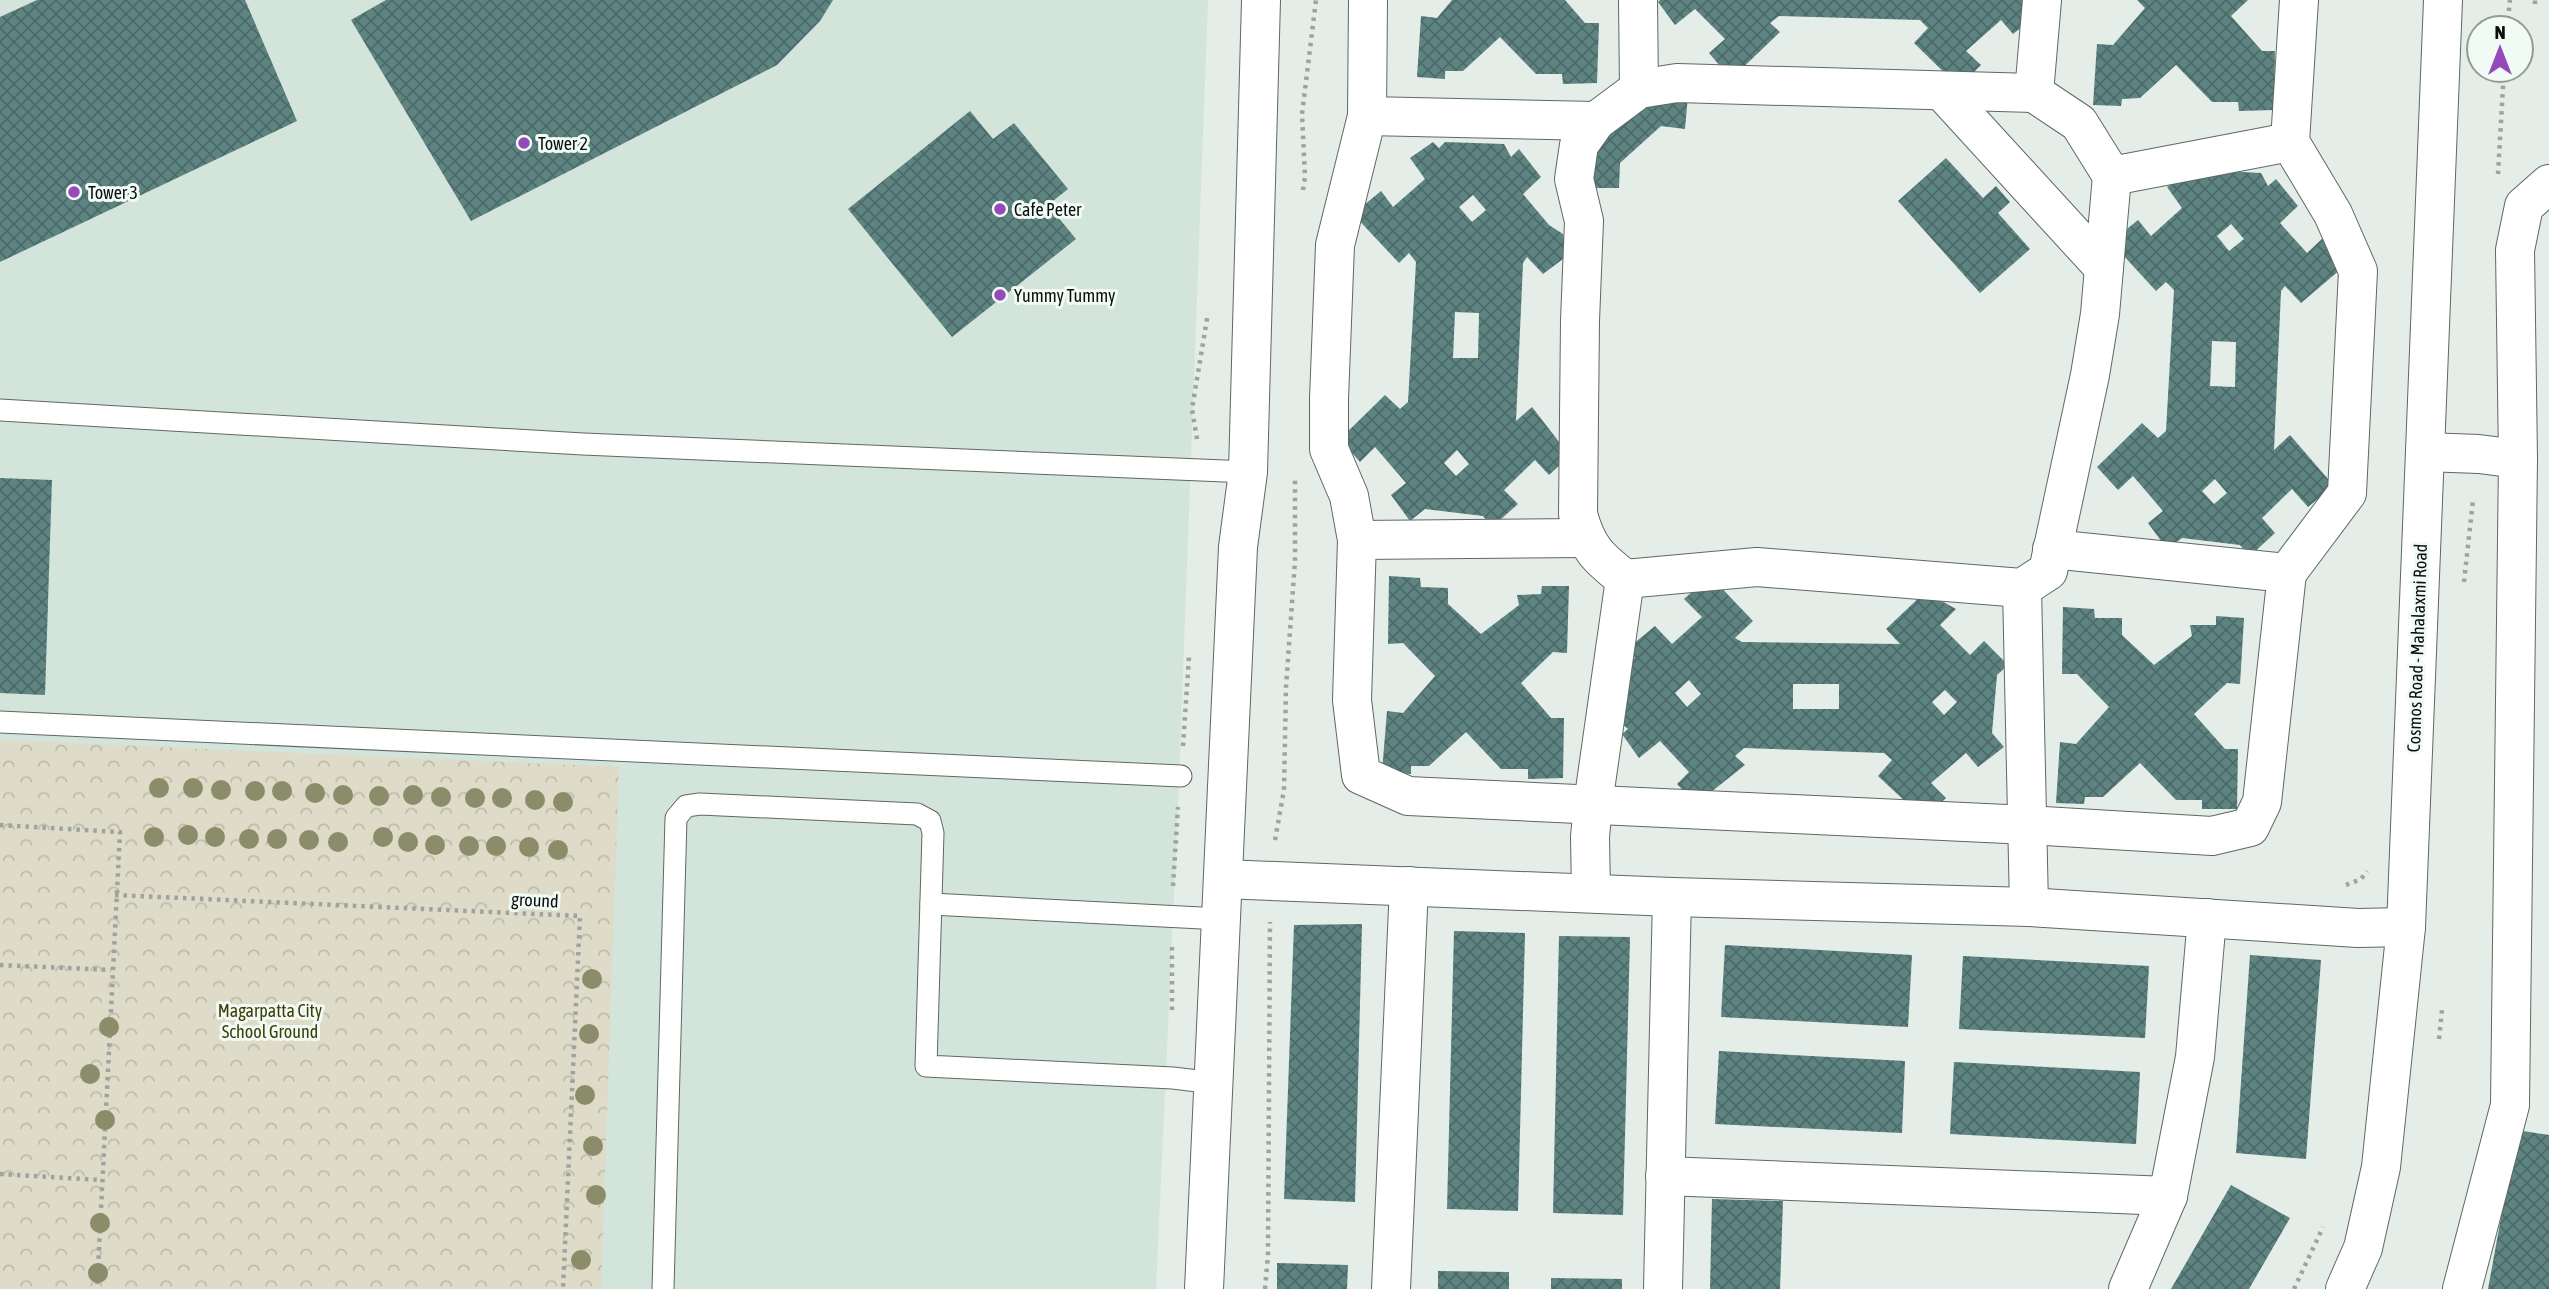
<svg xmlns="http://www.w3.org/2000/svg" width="2549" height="1289" viewBox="0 0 2549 1289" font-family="'Asap Condensed',sans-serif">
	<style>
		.built { fill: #d3e4db }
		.park { fill: url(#park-crowns) }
		.building { fill: url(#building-cross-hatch); fill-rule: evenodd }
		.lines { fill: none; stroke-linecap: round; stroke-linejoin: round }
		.lane-casing { stroke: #5f6863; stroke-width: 23 }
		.street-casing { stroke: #5f6863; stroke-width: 40 }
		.path { stroke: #9da4a0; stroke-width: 4.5; stroke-dasharray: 3.5 5; stroke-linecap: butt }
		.lane { stroke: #fff; stroke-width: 21 }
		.street { stroke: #fff; stroke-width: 38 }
		.tree { fill: #8b8c6a }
		.poi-dot { fill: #9649ba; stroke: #f1fbf5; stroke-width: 2.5 }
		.labels { text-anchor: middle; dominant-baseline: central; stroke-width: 6; stroke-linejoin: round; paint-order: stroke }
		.poi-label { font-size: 18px; fill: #0b0e0c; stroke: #f1fbf5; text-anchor: start }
		.street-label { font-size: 18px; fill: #0b0e0c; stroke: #f1fbf5 }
		.park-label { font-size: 18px; fill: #423c03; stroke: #f1fbf5 }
	</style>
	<defs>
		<pattern id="park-crowns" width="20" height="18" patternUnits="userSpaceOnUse" patternTransform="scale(1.75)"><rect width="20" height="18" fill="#dedcc8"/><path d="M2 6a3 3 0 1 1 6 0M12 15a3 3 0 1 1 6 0" fill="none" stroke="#bdbcab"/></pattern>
		<pattern id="building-cross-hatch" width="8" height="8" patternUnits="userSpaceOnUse" patternTransform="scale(1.75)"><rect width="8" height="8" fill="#5e8482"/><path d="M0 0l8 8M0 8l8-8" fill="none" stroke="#4c6a69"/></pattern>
	</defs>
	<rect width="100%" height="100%" fill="#e4ede8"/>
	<polygon class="built" points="0,0 1208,0 1178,807 1156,1289 0,1289"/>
	<polygon class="park" points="0,740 619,767 601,1289 0,1289"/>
	<g class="building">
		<polygon points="37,0 245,0 297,121 0,262 0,17"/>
		<polygon points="386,0 833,0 820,21 777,65 471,221 351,20"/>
		<polygon points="1452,0 1565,0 1585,23 1599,23 1597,83 1563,84 1562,74 1536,74 1500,37 1463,71 1445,71 1445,79 1417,77 1421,16 1437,18"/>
		<polygon points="1660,0 2027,0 2039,14 2013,34 2001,20 1966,51 1981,65 1959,87 1914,43 1928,28 1920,20 1779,16 1770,23 1780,32 1731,79 1709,53 1725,39 1695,9 1675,25 1658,2"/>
		<polygon points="2137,0 2248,0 2231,16 2262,51 2275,51 2274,110 2239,111 2238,102 2212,102 2176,65 2140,98 2122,99 2121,106 2093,105 2097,44 2113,45 2145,8"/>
		<polygon points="1688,95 1685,129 1661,126 1620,163 1619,188 1589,188 1590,149 1646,97"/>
		<polygon points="970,111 993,139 1014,123 1068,189 1048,205 1076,239 952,337 848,209"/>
		<path d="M1433,142L1439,148L1445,142L1504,144L1511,157L1519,149L1541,177L1523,194L1549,225L1563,234L1567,256L1543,274L1527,257L1523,263L1516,421L1532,407L1570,456L1549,475L1535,460L1504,490L1518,504L1492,527L1483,516L1425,509L1410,521L1391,495L1406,483L1375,447L1360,462L1340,439L1385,395L1400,409L1408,402L1416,262L1409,253L1399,263L1353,214L1381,191L1393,207L1425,179L1410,158ZM1473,195L1486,210L1472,222L1459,207ZM1455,312L1479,313L1478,358H1453ZM1457,450L1469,464L1456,476L1444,463Z"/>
		<polygon points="1946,158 1983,198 1996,186 2010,202 1998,213 2030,249 1980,293 1898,201"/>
		<path d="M2202,170L2261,173L2268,186L2276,179L2298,206L2280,223L2307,253L2325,236L2348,263L2301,303L2285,286L2281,291L2274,450L2290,435L2334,486L2308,507L2292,489L2262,518L2275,533L2250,556L2240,545L2182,538L2167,549L2148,523L2163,511L2133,476L2118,490L2097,467L2142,423L2158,438L2166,431L2174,290L2166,282L2156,291L2111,242L2138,220L2151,236L2182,208L2167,187L2191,171ZM2231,224L2244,239L2229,251L2217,236ZM2212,341L2236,342L2235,387L2210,386ZM2215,479L2227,493L2214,504L2202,491Z"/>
		<polygon points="0,478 52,480 45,695 0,693"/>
		<polygon points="1389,576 1420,578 1421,587 1448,588 1448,604 1481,634 1519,605 1517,595 1541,594 1542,586 1569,586 1567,653 1553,652 1521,683 1551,718 1564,718 1563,778 1528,779 1528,769 1501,769 1466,732 1429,766 1411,766 1411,774 1382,772 1387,711 1403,713 1435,676 1403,643 1388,644"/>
		<path d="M1710,576L1753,621L1735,638L1742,642L1900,644L1886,629L1925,592L1956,609L1940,625L1970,655L1984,641L2008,665L1997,675L1992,733L2004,747L1978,767L1966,753L1931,783L1946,798L1924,819L1878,776L1892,760L1884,753L1744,748L1735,756L1745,765L1696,804L1677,784L1689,772L1660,741L1639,758L1622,734L1628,729L1621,723L1623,665L1635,658L1627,649L1655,626L1672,644L1702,617L1684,599ZM1689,680L1701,694L1687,707L1675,693ZM1793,684H1839V709H1793ZM1945,690L1957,702L1944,715L1932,702Z"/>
		<polygon points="2063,607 2094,609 2095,618 2122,618 2122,635 2154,665 2192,636 2190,625 2216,625 2216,616 2244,618 2240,684 2227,683 2194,714 2225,749 2238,749 2237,809 2202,809 2202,800 2176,800 2140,763 2103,797 2085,797 2084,804 2056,803 2060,742 2076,744 2109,707 2077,674 2062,674"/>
		<polygon points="1362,924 1355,1202 1284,1199 1294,925"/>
		<polygon points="1454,931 1525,933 1518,1211 1447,1209"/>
		<polygon points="1559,936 1630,937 1623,1215 1553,1213"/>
		<polygon points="1725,945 1912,955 1908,1027 1721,1017"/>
		<polygon points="2250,955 2321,960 2306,1159 2236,1153"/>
		<polygon points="1963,956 2149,966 2145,1038 1959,1029"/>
		<polygon points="1719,1051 1905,1061 1902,1133 1715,1124"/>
		<polygon points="1954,1062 2140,1072 2136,1144 1950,1134"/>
		<polygon points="2517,1130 2549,1135 2549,1289 2488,1289"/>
		<polygon points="2231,1185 2290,1218 2249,1289 2171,1289"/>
		<polygon points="1712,1199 1783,1201 1780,1289 1710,1289"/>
		<polygon points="1277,1263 1348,1265 1347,1289 1277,1289"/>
		<polygon points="1438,1271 1509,1272 1509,1289 1438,1289"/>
		<polygon points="1551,1278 1622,1279 1622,1289 1551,1289"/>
	</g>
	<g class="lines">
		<g class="lane-casing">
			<g id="lane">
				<polyline points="0,410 583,444 1248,472"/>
				<polyline points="0,722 1181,776"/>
				<polyline points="931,904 1221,919"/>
				<polyline points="663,1289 676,818 686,806 700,804 917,814 930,821 933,833 926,1066 1173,1078 1214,1083"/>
			</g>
		</g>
		<g class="street-casing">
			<g id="street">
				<polyline points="1368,0 1367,116 1596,121"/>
				<polyline points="1638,0 1639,89"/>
				<polyline points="2042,0 2034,93 2079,123 2112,176 2290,142 2333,214 2358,271 2347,493 2287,573"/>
				<polyline points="1942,91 2104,268"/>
				<path d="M2034,93L1677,83L1639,89L1596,121L1579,145L1574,179L1584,221L1580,321L1578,514C1587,548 1598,558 1625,579L1757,567L2022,588L2048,571L2090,375L2100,314L2112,176"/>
				<polyline points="1367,116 1335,245 1329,399 1329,449 1349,496 1357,540 1352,700 1361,775 1408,796 2028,825 2212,836 2250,827 2262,802 2287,573 2052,549"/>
				<polyline points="2290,142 2299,0"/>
				<polyline points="2425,452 2479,454 2518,459"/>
				<polyline points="1357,540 1584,538"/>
				<polyline points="2022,588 2029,907"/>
				<polyline points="1223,879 1672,897 2029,907 2358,928 2406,927"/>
				<polyline points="1591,893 1590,837 1593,804 1625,579"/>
				<polyline points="1665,1176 2168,1196"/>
				<polyline points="1204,1289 1238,547 1248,472 1261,0"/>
				<polyline points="1391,1289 1409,886"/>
				<polyline points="1663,1289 1672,897"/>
				<polyline points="2128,1289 2168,1196 2195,1057 2207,918"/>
				<polyline points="2345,1289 2363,1248 2381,1167 2406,927 2443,0"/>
				<polyline points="2462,1289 2510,1105 2518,459 2515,250 2524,206 2549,184"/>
			</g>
		</g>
		<g class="path">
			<polyline points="2535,4 2535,0"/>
			<polyline points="2507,28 2510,0"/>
			<polyline points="2498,174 2504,70"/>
			<polyline points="1303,190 1305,177 1302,114 1316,0"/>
			<polyline points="1197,439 1192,409 1208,313"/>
			<polyline points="2464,582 2473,500"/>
			<polyline points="1183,746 1189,657"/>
			<polyline points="0,825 120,832 97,1289"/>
			<polyline points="1275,840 1284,790 1286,687 1295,561 1295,479"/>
			<polyline points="2346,885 2361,879 2367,871"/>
			<polyline points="1173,886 1178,807"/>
			<polyline points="115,895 580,916 563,1289"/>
			<polyline points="1172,947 1172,1015"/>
			<polyline points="0,965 111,970"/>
			<polyline points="2439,1039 2442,1010"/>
			<polyline points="0,1174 102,1180"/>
			<polyline points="1265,1289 1268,1255 1270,922"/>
			<polyline points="2294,1289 2323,1227"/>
		</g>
		<use href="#lane" class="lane"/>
		<use href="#street" class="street"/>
	</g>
	<g class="tree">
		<circle cx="159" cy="788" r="10"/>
		<circle cx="193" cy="788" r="10"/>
		<circle cx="221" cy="790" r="10"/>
		<circle cx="255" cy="791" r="10"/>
		<circle cx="282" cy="791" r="10"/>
		<circle cx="315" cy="793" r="10"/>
		<circle cx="343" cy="795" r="10"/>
		<circle cx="413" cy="795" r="10"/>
		<circle cx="379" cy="796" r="10"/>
		<circle cx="441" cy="797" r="10"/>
		<circle cx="475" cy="798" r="10"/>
		<circle cx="502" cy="798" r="10"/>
		<circle cx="535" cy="800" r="10"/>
		<circle cx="563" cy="802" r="10"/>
		<circle cx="188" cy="835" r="10"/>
		<circle cx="154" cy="837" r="10"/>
		<circle cx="215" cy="837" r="10"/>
		<circle cx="383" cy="837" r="10"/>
		<circle cx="249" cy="839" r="10"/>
		<circle cx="277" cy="839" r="10"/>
		<circle cx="309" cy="840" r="10"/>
		<circle cx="338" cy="842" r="10"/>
		<circle cx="408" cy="842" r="10"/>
		<circle cx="435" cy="845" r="10"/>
		<circle cx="469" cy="846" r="10"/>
		<circle cx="496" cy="846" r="10"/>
		<circle cx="529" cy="847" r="10"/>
		<circle cx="558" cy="850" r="10"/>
		<circle cx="592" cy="979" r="10"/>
		<circle cx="109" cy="1027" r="10"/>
		<circle cx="589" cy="1034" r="10"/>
		<circle cx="90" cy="1074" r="10"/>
		<circle cx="585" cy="1095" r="10"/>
		<circle cx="105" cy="1120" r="10"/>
		<circle cx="593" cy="1146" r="10"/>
		<circle cx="596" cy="1195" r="10"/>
		<circle cx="100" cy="1223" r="10"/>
		<circle cx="581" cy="1260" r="10"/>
		<circle cx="98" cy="1273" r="10"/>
	</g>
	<g class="poi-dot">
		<circle cx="524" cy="143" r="7"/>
		<circle cx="74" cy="192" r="7"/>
		<circle cx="1000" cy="209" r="7"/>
		<circle cx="1000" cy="295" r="7"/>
	</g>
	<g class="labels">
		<g class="poi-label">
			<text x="538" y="143">Tower 2</text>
			<text x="88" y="192">Tower 3</text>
			<text x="1014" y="209">Cafe Peter</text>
			<text x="1014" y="295">Yummy Tummy</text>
		</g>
		<g class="street-label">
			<text transform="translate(2417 648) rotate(-88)">Cosmos Road - Mahalaxmi Road</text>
			<text transform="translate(535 900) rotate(3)">ground</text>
		</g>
		<g class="park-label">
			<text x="270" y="1010">Magarpatta City<tspan x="270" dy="21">School Ground</tspan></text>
		</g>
	</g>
	<g transform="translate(2500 49)"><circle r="33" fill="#f1fbf5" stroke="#959c98" stroke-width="2"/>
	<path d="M0-5L12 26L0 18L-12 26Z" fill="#9649ba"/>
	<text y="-10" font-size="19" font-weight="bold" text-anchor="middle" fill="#0b0e0c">N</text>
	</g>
</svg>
